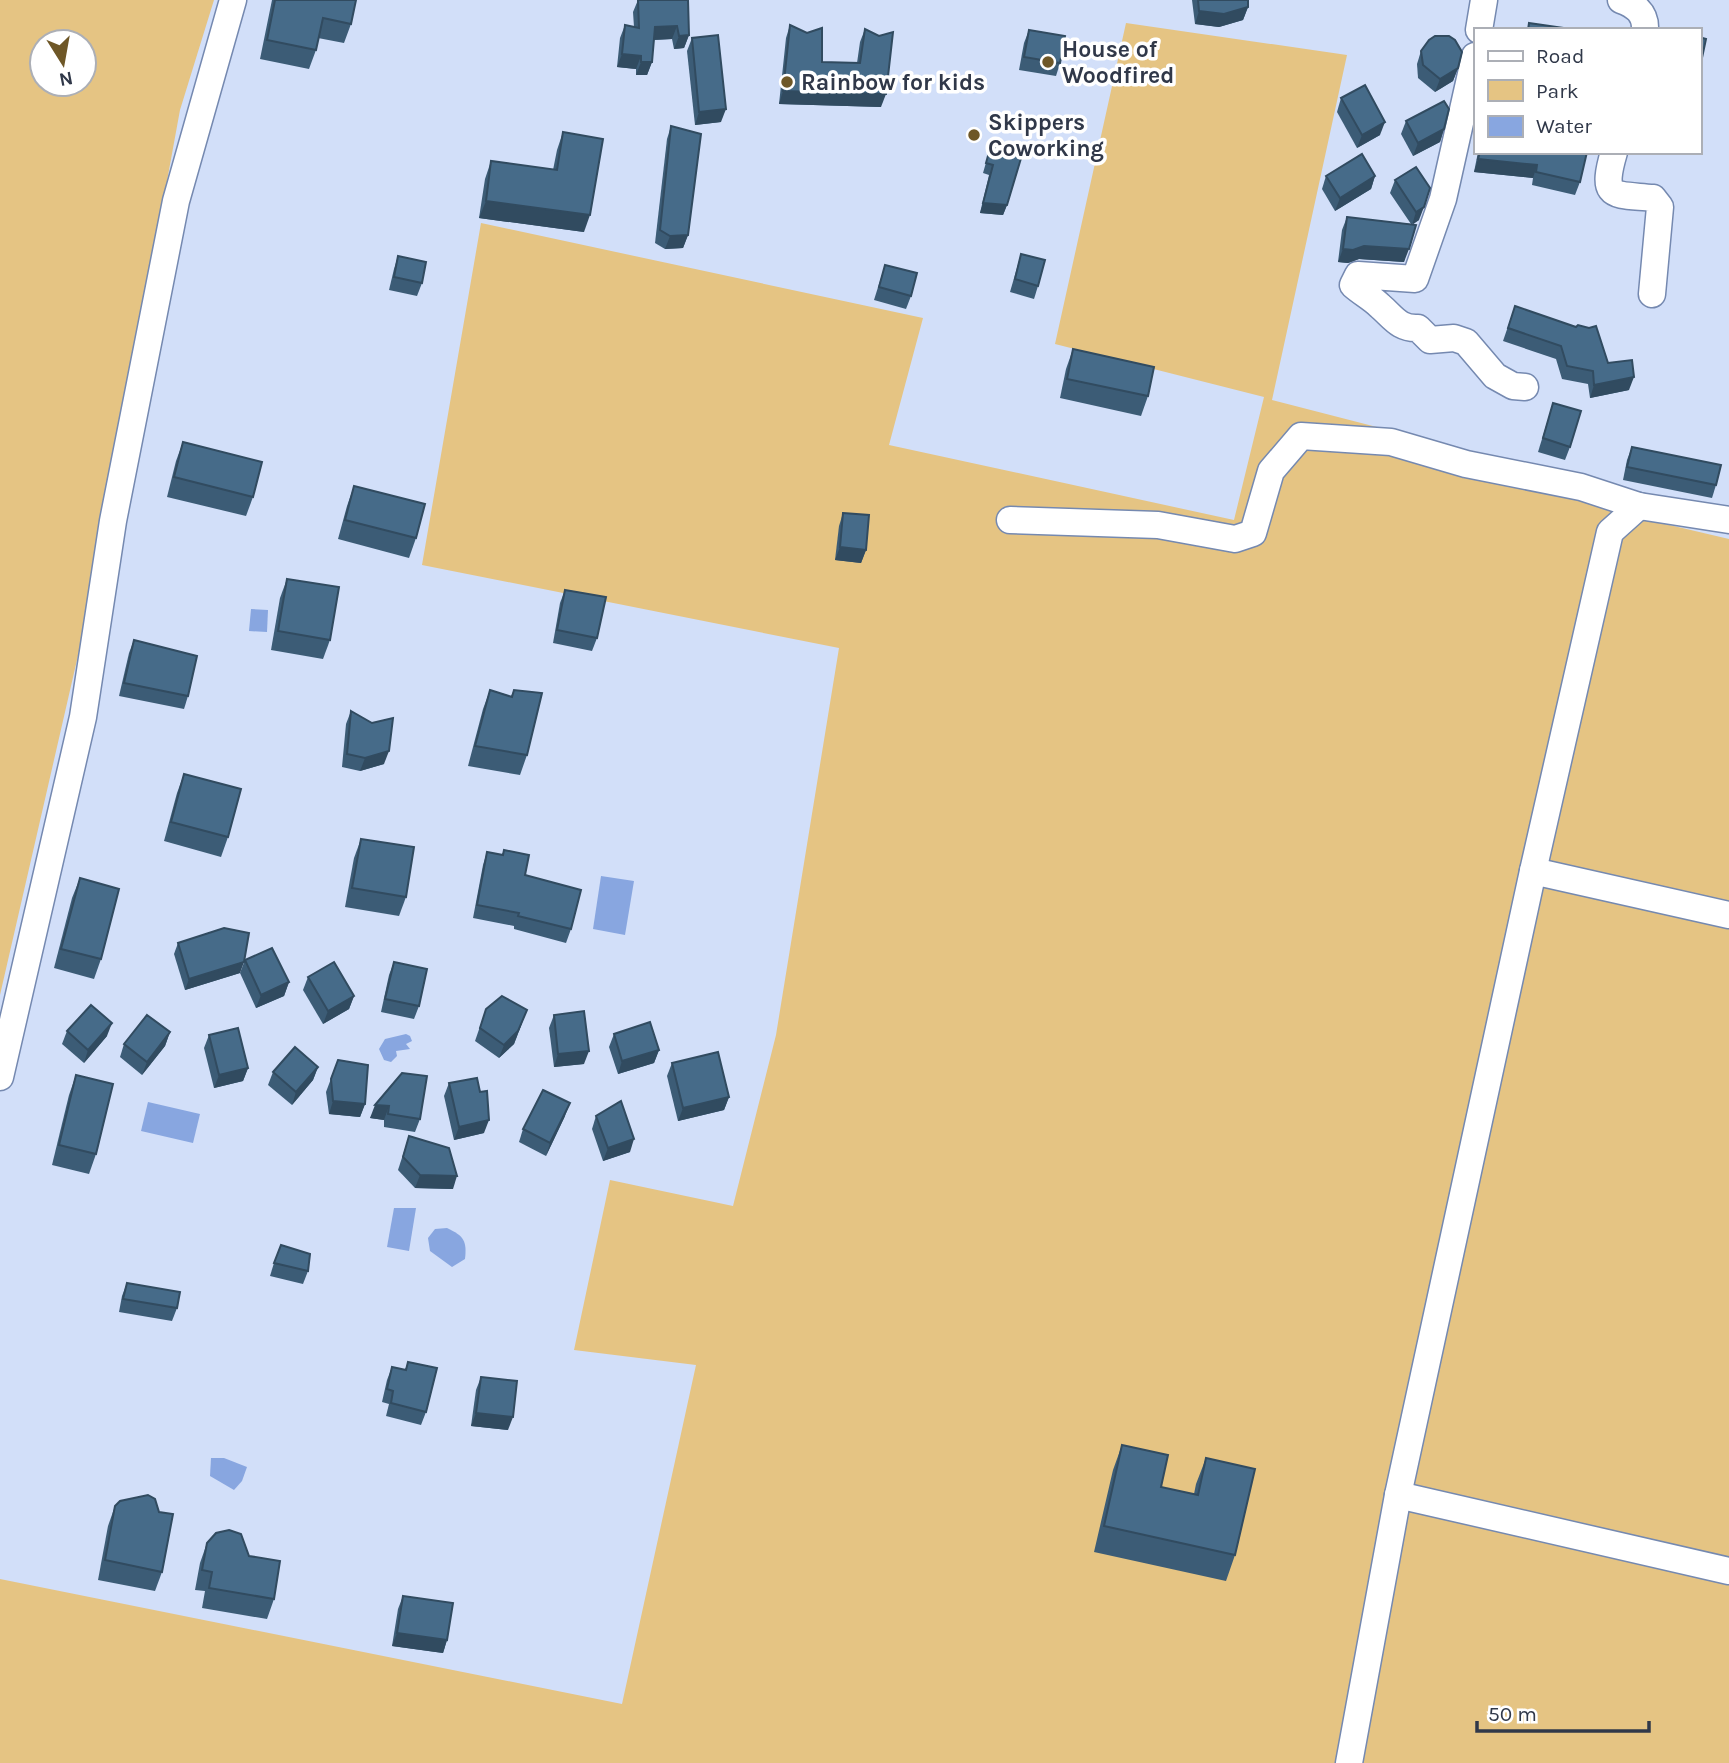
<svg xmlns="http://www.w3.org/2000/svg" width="1729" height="1763" viewBox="0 0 1729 1763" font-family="Karla,sans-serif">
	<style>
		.green { fill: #e5c483; fill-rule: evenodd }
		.water { fill: #88a6e0 }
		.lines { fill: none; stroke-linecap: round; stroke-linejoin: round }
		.street-casing { stroke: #7589b0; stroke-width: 29 }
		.street { stroke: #fff; stroke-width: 26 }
		.wall { fill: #3c5c76 }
		.shaded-wall { fill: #314b60 }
		.building { fill: #466b89; stroke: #314b60; stroke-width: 2 }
		.poi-dot { fill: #6e5727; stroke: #fff; stroke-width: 2.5 }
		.labels { text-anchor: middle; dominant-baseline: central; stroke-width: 7; stroke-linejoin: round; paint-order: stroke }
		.poi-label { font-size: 23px; font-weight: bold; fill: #303849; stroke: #fff; text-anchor: start }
	</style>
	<rect width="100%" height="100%" fill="#d2dff9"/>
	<g class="green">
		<path d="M0,0H214L180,110L88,612L0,995ZM42,42H84V84H42Z"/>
		<polygon points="1126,23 1347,55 1272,400 1598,484 1610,511 1729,539 1729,1763 0,1763 0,1579 622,1704 696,1365 574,1350 610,1180 733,1206 776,1035 839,648 422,565 481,223 923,318 889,445 1234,520 1264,397 1055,344"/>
	</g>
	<g class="water">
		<polygon points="251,609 268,610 267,632 249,631"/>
		<polygon points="601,876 634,881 625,935 593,929"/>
		<polygon points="406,1034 410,1036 412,1041 406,1044 410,1049 396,1051 397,1056 391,1062 384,1060 379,1049 385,1039"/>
		<polygon points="148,1102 200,1114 193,1143 141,1131"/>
		<polygon points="394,1208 416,1208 409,1251 387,1247"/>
		<path d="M447,1228C464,1236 467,1241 465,1259L452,1267L430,1251L428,1238L435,1229Z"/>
		<polygon points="211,1458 224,1458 247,1467 242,1481 234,1490 210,1476"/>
	</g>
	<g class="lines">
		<g class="street-casing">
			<g id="street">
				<path d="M1621,0C1635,5 1646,13 1645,30"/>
				<polyline points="1479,30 1484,0"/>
				<path d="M1475,56L1443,199L1415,279L1358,275L1353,285C1362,293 1372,298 1380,306C1393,317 1399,329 1418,328L1430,340L1454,338L1466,342L1495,376L1513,386L1525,387"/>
				<path d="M1614,152C1600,200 1613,194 1653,198L1660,207L1652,294"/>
				<polyline points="1010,520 1158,525 1235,539 1253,533 1271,471 1301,436 1391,442 1466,464 1581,487 1639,506 1729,520"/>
				<polyline points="1533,871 1610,532 1639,506"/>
				<polyline points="0,1077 83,717 113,521 176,201 233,0"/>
				<polyline points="1398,1495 1729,1571"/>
				<polyline points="1349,1763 1398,1495 1533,871 1729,915"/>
			</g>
		</g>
		<use href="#street" class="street"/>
	</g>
	<g class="wall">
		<polygon points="272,0 356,0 351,24 344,43 318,38 316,50 309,69 260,59"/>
		<polygon points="638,0 689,35 684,48 674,49 672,39 654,40 652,62 647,75 636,75 636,69 617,67 620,38 625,25 634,27 633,12"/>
		<polygon points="1192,0 1248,0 1248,7 1243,20 1219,27 1195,24"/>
		<polygon points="790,25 822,62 857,63 860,42 865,29 881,107 779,104 786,38"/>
		<polygon points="1029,30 1060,63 1056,76 1019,70 1024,43"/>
		<polygon points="692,38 721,122 695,125 687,51"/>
		<polygon points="1421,51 1458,68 1453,81 1435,92 1418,78 1417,64"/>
		<polygon points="1341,98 1380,135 1357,148 1337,112"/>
		<polygon points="1406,121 1444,129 1440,142 1413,156 1401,134"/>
		<polygon points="671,126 688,235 683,248 665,249 655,243 667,139"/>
		<polygon points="563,132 584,232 479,218 485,179 491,161 553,170 557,150"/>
		<polygon points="991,145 1007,205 1003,215 980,213 989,175 983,173"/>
		<polygon points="1478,152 1587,152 1580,182 1575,195 1532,185 1533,178 1474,172"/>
		<polygon points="1416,167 1419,220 1412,224 1404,262 1359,259 1348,263 1338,262 1342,230 1347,217 1411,224 1390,193 1395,180"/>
		<polygon points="1326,176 1375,176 1371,189 1335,211 1322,189"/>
		<polygon points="1021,254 1038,286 1034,299 1010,292"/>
		<polygon points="398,256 422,283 417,296 389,290 394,269"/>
		<polygon points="885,265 911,296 906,309 874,300"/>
		<polygon points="1515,306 1608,363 1629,390 1590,398 1588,384 1562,379 1556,359 1503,341"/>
		<polygon points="1073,349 1148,396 1141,416 1060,398 1066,369"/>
		<polygon points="1553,403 1570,447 1565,460 1538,452"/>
		<polygon points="183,442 253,497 246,516 167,497 176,461"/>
		<polygon points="1632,447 1716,485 1712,498 1623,480 1627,460"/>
		<polygon points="354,486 416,538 409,558 338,539 347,506"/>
		<polygon points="843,513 866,550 861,563 835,560 839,526"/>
		<polygon points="287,579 330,640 323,659 271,650 280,598"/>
		<polygon points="565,590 597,638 592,651 553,643 560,603"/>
		<polygon points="134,640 188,696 184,709 119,696 129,653"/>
		<polygon points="490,690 511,696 514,690 527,755 520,775 468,766 483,709"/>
		<polygon points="351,711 372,723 384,764 360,771 342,767 346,724"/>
		<polygon points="184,774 228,837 221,857 164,841 177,793"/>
		<polygon points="361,839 406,897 399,916 345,907 354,858"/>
		<polygon points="504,850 571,929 566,943 514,929 514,926 473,918 483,865 487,852 502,855"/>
		<polygon points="80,878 101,959 94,979 54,968 72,898"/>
		<polygon points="178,943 240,973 185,990 174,954"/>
		<polygon points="245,960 289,982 284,996 256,1008 240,973"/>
		<polygon points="394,962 419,1006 414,1019 381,1012 389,975"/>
		<polygon points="308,977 354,996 349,1009 323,1024 303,990"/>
		<polygon points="486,1009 522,1023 514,1044 499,1058 475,1041"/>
		<polygon points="554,1015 584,1064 554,1067 549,1028"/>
		<polygon points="67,1031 107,1036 84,1063 62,1044"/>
		<polygon points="170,1032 165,1046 142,1075 120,1057 124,1044"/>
		<polygon points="614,1034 659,1050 654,1063 618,1074 609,1047"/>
		<polygon points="209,1035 248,1068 243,1081 214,1088 204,1048"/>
		<polygon points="338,1060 365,1104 360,1117 329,1114 326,1092"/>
		<polygon points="672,1063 729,1097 724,1110 678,1121 667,1076"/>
		<polygon points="318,1067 313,1080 292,1105 268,1085 273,1072"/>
		<polygon points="402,1073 420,1119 415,1132 384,1127 384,1120 370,1118"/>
		<polygon points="76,1075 96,1154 89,1174 52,1165 69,1095"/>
		<polygon points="449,1083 480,1092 484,1133 454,1140 444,1096"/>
		<polygon points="565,1116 546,1156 519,1142 523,1129"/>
		<polygon points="596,1116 630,1152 603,1161 592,1129"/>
		<polygon points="409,1136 453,1189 415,1188 398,1170"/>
		<polygon points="274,1263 308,1271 303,1284 270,1276"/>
		<polygon points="127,1283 177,1308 172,1321 119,1312 122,1296"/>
		<polygon points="408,1362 426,1412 421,1425 386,1416 389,1404 382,1402 387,1380 392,1367 405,1370"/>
		<polygon points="481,1377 508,1430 471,1426 476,1390"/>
		<polygon points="1122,1445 1161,1487 1194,1494 1196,1484 1206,1458 1235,1555 1226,1581 1094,1552 1113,1470"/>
		<polygon points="115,1506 162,1572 155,1591 98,1580 108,1526"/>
		<polygon points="207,1543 249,1556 274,1599 267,1619 202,1608 205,1591 195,1590 200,1563"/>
		<polygon points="403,1596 447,1640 443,1653 392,1646 398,1609"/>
	</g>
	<g class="shaded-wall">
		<polygon points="1248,7 1243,20 1219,27 1195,24 1199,11"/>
		<polygon points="677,26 672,39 651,40 655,27"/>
		<polygon points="689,35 684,48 674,49 679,36"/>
		<polygon points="622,54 641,56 636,69 617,67"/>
		<polygon points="641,62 652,62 647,75 636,75"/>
		<polygon points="1458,68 1453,81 1435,92 1440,79"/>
		<polygon points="783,91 886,94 881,107 779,104"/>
		<polygon points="726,109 721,122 695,125 699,112"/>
		<polygon points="1385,122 1380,135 1357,148 1362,135"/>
		<polygon points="1444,129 1440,142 1413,156 1418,143"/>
		<polygon points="1478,159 1537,165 1533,178 1474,172"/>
		<polygon points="1375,176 1371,189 1335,211 1340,198"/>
		<polygon points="486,201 590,215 584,232 479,218"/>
		<polygon points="983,203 1007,205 1003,215 980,213"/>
		<polygon points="1424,207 1419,220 1412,225 1416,212"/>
		<polygon points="688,235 683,248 665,249 670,236"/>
		<polygon points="1364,246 1409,249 1404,262 1359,259 1348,263 1338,262 1343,249"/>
		<polygon points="1634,377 1629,390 1590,398 1594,385"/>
		<polygon points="840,547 866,550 861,563 835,560"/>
		<polygon points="389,751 384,764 360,771 365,758"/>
		<polygon points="244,962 240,973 185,990 189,979"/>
		<polygon points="289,982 284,996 256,1008 261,995"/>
		<polygon points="354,996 349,1009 323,1024 328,1011"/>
		<polygon points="527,1010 514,1044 499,1058 504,1045"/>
		<polygon points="112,1023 107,1036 84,1063 88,1050"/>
		<polygon points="170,1032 165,1046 142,1075 147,1062"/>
		<polygon points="659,1050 654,1063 618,1074 622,1061"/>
		<polygon points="589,1051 584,1064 554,1067 558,1054"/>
		<polygon points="318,1067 313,1080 292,1105 296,1092"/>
		<polygon points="248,1068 243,1081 214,1088 219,1075"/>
		<polygon points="729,1097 724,1110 678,1121 683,1108"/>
		<polygon points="333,1101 365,1104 360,1117 329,1114"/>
		<polygon points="570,1103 565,1116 546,1156 550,1143"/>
		<polygon points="375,1105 389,1106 384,1120 370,1118"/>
		<polygon points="489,1120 484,1133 454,1140 459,1127"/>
		<polygon points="634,1139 630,1152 603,1161 608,1148"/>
		<polygon points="420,1175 457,1176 453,1189 415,1188"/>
		<polygon points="476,1413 513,1417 508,1430 471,1426"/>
		<polygon points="397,1633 447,1640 443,1653 392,1646"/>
	</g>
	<g class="building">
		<polygon points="275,0 356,0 351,24 323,18 316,50 267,40"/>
		<polygon points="638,0 688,0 689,35 679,36 677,26 655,27 652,62 641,62 641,56 622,54 625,25 639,28"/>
		<polygon points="1198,0 1248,0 1248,7 1224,14 1199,11"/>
		<polygon points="1529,23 1564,28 1563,30 1528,30"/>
		<polygon points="790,25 807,33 822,28 822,62 860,63 865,29 879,36 893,32 886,94 783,91"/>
		<polygon points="1029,30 1065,36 1060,63 1024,57"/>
		<polygon points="718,35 726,109 699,112 692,38"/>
		<polygon points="1435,36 1449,36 1455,40 1462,52 1458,68 1440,79 1423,65 1421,51 1429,40"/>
		<polygon points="1699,37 1706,39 1699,72"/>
		<polygon points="1365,85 1385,122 1362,135 1341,98"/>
		<polygon points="1444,101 1449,109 1444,129 1418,143 1406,121"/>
		<polygon points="671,126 701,134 688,235 670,236 660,230"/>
		<polygon points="563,132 603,139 590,215 486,201 491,161 557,170"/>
		<polygon points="991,145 1022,155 1007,205 983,203 993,165 986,163"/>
		<polygon points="1480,152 1587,152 1580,182 1536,172 1537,165 1478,159"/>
		<polygon points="1362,154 1375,176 1340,198 1326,176"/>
		<polygon points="1416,167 1430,188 1424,207 1416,212 1395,180"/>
		<polygon points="1347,217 1416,225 1409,249 1364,246 1353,250 1343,249"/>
		<polygon points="1021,254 1045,260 1038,286 1015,279"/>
		<polygon points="398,256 426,262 422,283 394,277"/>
		<polygon points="885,265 917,273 911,296 879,287"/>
		<polygon points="1515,306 1576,327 1578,325 1589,328 1596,326 1608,363 1632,360 1634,377 1594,385 1593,371 1567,366 1561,346 1508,328"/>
		<polygon points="1073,349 1154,367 1148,396 1067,379"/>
		<polygon points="1553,403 1581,411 1570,447 1543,438"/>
		<polygon points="183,442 262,462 253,497 174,477"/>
		<polygon points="1632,447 1721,465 1716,485 1627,467"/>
		<polygon points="354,486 425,504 416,538 345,520"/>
		<polygon points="843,513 869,515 866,550 840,547"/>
		<polygon points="287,579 339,587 330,640 278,631"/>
		<polygon points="565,590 606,597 597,638 557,630"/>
		<polygon points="134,640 197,656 188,696 124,683"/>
		<polygon points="490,690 512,697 514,690 542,693 527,755 475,746"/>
		<polygon points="351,711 372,723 393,718 389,751 365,758 347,754"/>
		<polygon points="184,774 241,789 228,837 171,822"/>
		<polygon points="361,839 414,847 406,897 352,888"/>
		<polygon points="504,850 529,855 525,875 581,890 571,929 518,916 519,913 477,905 487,852 503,855"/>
		<polygon points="80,878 119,889 101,959 61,949"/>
		<polygon points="224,928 249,933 244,962 189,979 178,943"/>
		<polygon points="272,948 289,982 261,995 245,960"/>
		<polygon points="334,962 354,996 328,1011 308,977"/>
		<polygon points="394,962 427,969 419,1006 385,999"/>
		<polygon points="502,996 527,1010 518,1031 504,1045 480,1028 486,1009"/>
		<polygon points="91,1005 112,1023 88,1050 67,1031"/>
		<polygon points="584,1011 589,1051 558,1054 554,1015"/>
		<polygon points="147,1015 170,1032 147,1062 124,1044"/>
		<polygon points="650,1022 659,1050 622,1061 614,1034"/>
		<polygon points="238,1028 248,1068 219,1075 209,1035"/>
		<polygon points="295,1047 318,1067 296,1092 273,1072"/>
		<polygon points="718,1052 729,1097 683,1108 672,1063"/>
		<polygon points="338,1060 368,1065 365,1104 333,1101 331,1079"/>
		<polygon points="402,1073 427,1076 420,1119 388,1114 389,1106 375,1105"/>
		<polygon points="76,1075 113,1084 96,1154 59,1145"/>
		<polygon points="477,1078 480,1092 487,1091 489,1120 459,1127 449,1083"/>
		<polygon points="543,1090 570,1103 550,1143 523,1129"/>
		<polygon points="621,1101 634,1139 608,1148 596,1116"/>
		<polygon points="409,1136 449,1148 457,1176 420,1175 403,1157"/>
		<polygon points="281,1245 310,1254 308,1271 274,1263"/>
		<polygon points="127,1283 180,1292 177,1308 123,1299"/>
		<polygon points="408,1362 437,1368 426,1412 391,1403 393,1391 387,1389 392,1367 406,1370"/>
		<polygon points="481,1377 517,1381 513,1417 476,1413"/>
		<polygon points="1122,1445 1168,1455 1161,1487 1198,1495 1206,1458 1255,1469 1235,1555 1104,1526"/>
		<polygon points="148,1495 155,1499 159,1512 173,1514 162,1572 105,1560 115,1506 120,1501"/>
		<polygon points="229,1530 241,1534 249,1556 280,1561 274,1599 209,1588 212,1572 202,1570 207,1543 216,1533"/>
		<polygon points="403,1596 453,1603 447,1640 397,1633"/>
	</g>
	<g class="poi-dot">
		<circle cx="1048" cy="62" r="7"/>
		<circle cx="787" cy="82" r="7"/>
		<circle cx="974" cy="135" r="7"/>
	</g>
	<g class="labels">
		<g class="poi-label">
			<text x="1062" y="49">House of<tspan x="1062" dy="26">Woodfired</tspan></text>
			<text x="801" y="82">Rainbow for kids</text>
			<text x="988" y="122">Skippers<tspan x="988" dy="26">Coworking</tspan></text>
		</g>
	</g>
	<rect x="1474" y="28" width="228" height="126" fill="#ffffff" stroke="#acafb6" stroke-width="2"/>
	<rect x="1488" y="51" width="35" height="10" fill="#ffffff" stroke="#acafb6" stroke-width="2"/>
	<text x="1536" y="63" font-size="21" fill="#303849">Road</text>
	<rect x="1488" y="80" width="35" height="21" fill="#e5c483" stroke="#acafb6" stroke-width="2"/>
	<text x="1536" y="98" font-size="21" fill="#303849">Park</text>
	<rect x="1488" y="116" width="35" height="21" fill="#88a6e0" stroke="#acafb6" stroke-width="2"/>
	<text x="1536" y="133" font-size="21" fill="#303849">Water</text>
	<g transform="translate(63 63) rotate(169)"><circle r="33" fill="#ffffff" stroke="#acafb6" stroke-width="2"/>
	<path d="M0-5L12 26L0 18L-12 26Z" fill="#6e5727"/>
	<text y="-10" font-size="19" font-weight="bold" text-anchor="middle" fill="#303849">N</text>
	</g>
	<path d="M1477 1721v10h172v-10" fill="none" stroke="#303849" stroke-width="3.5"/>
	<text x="1488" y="1721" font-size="21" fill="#303849" stroke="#ffffff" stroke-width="5" paint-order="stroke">50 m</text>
</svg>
